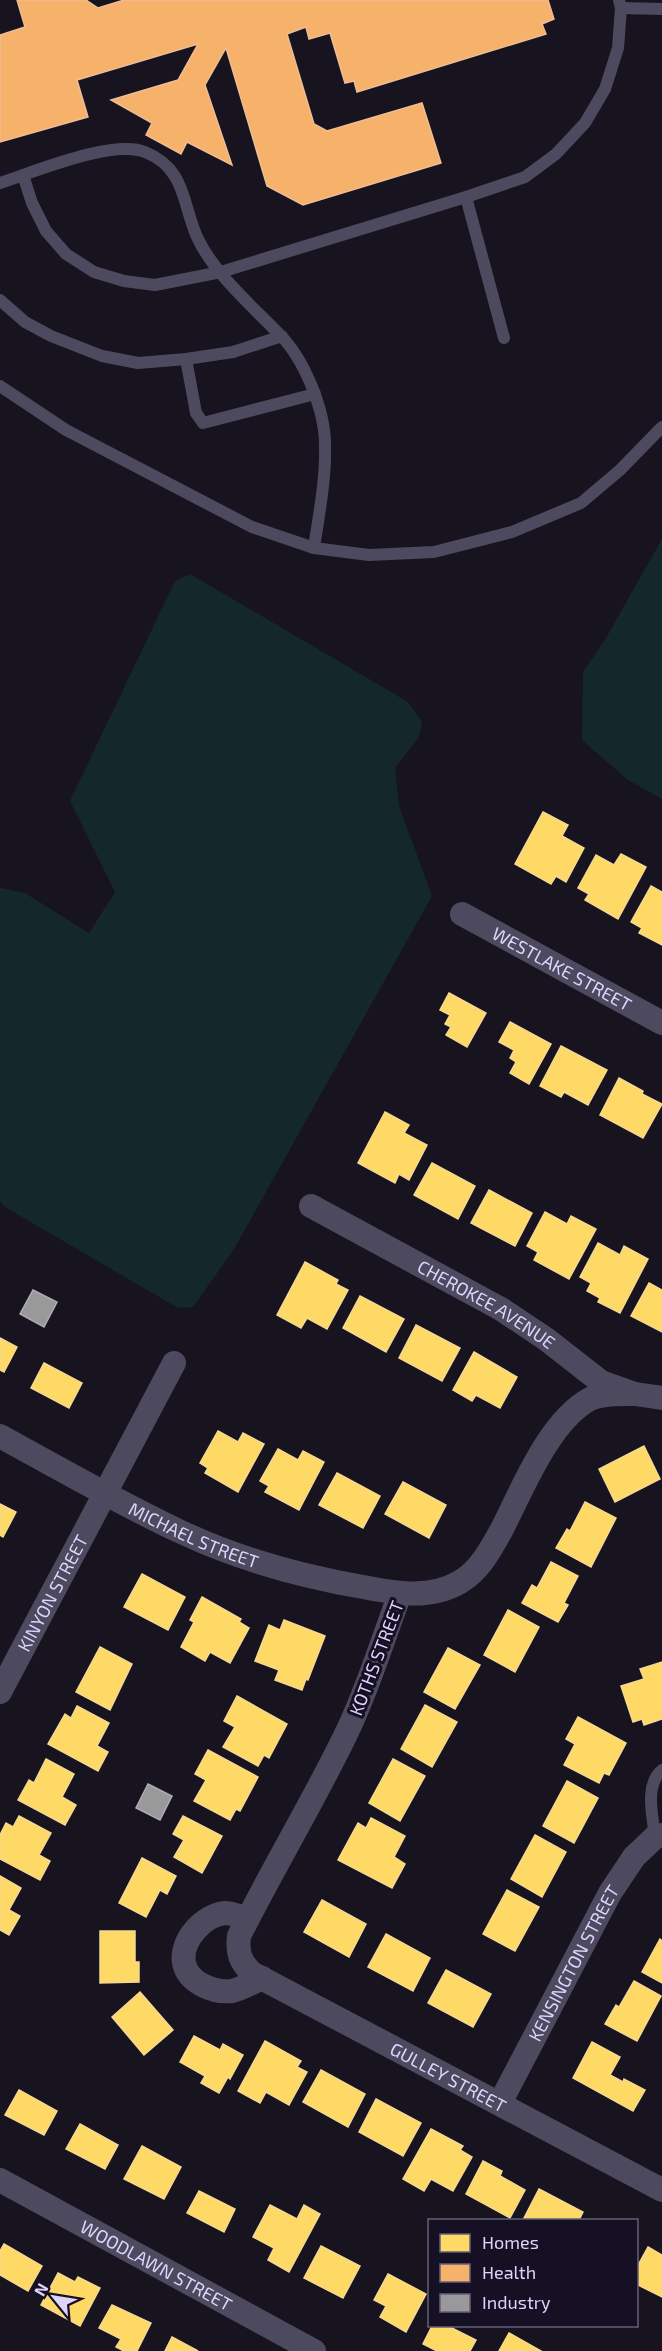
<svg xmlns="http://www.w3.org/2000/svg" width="662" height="2351" viewBox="0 0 662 2351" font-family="'Exo 2',sans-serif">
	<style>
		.green { fill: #14282b }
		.homes { fill: #ffd966; stroke: #f5d893; stroke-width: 1.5 }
		.health { fill: #f6b26b; stroke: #efbc96; stroke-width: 1.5 }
		.industry { fill: #999; stroke: #aeabb7; stroke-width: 1.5 }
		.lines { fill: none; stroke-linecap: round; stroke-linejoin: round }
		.lane { stroke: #4d4a5f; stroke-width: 12 }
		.street { stroke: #4d4a5f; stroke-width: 24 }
		.labels { text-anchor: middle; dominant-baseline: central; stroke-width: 6; stroke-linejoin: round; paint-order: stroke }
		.street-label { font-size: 18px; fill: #ded4fc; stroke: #151023 }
	</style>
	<rect width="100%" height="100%" fill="#17141f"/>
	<g class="green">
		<polygon points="662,539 662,799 628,780 582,740 583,672 606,638"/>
		<polygon points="190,574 408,702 422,722 419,737 395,768 399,806 432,896 234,1249 193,1307 178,1308 5,1207 0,1201 0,888 25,893 89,933 115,892 70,801 175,581"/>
	</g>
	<g class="homes">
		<polygon points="543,812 568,825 562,836 584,848 566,882 556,876 551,884 515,864"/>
		<polygon points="621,854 646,867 618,919 585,900 589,894 578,888 596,855 614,865"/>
		<polygon points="651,886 662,892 662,945 639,933 642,928 631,922"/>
		<polygon points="449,993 486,1013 467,1047 446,1035 451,1027 445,1024 450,1015 440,1010"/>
		<polygon points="510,1022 551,1044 529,1084 510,1073 516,1062 510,1058 514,1050 499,1042"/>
		<polygon points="561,1046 607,1070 588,1105 564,1092 561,1097 540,1086"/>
		<polygon points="619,1078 643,1091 642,1094 662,1104 643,1138 600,1115"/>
		<polygon points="385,1112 409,1125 404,1133 427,1145 409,1180 399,1174 395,1183 358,1163"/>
		<polygon points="432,1163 475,1186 458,1219 414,1195"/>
		<polygon points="489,1190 532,1213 515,1246 471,1223"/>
		<polygon points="545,1212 567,1224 571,1216 596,1229 569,1279 534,1260 538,1252 527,1246"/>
		<polygon points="598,1243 620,1255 624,1246 648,1259 620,1313 598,1302 600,1298 587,1291 591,1283 580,1277"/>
		<polygon points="305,1262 338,1280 336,1284 348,1290 327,1329 307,1318 301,1328 277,1315"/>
		<polygon points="649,1283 662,1290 662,1332 631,1316"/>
		<polygon points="360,1296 404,1319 386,1352 343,1328"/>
		<polygon points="416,1325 460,1348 442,1381 399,1358"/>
		<polygon points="0,1338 17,1347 4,1372 0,1370"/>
		<polygon points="474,1352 517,1377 500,1408 476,1395 472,1401 453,1390"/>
		<polygon points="44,1363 82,1383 69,1408 31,1388"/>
		<polygon points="218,1431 238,1442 243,1433 264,1444 238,1492 205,1473 208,1468 200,1463"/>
		<polygon points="644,1446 660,1479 615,1502 599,1469"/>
		<polygon points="278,1449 298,1460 303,1451 324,1462 299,1510 265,1492 269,1486 260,1481"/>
		<polygon points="337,1473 380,1496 363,1528 319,1505"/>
		<polygon points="403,1482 446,1505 429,1538 385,1514"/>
		<polygon points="585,1502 616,1518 591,1567 556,1548 567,1529 570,1531"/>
		<polygon points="0,1504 16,1512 3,1537 0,1535"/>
		<polygon points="551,1562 578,1576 564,1603 568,1605 558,1622 522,1603 532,1585 537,1588"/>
		<polygon points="142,1574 185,1597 168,1630 124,1607"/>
		<polygon points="202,1597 241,1619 239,1622 249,1628 230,1663 210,1652 205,1661 181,1647 194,1622 190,1620"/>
		<polygon points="508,1610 539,1627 515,1672 484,1655"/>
		<polygon points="284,1620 325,1636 308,1680 306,1679 302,1690 275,1680 279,1670 255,1661 269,1625 280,1630"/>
		<polygon points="100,1647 132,1664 110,1710 76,1692"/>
		<polygon points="448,1648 480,1665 455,1709 424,1692"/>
		<polygon points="662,1662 662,1719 644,1725 642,1719 633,1722 621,1686 644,1679 640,1669"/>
		<polygon points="237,1696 287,1724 269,1758 264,1755 258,1766 223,1747 235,1727 224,1721"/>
		<polygon points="425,1705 457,1722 432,1767 401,1749"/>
		<polygon points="77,1706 109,1723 97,1746 108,1752 98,1771 48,1744 65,1714 71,1718"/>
		<polygon points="578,1717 626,1743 609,1775 604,1773 599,1783 564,1765 575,1744 566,1739"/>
		<polygon points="208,1750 258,1777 240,1811 236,1809 230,1820 194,1801 206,1780 195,1774"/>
		<polygon points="46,1759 74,1774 62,1797 76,1805 65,1825 18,1800 29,1780 34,1783"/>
		<polygon points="393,1759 425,1776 400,1821 369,1803"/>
		<polygon points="567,1781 598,1798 574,1843 543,1826"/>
		<polygon points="19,1816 51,1833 39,1855 50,1861 40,1880 0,1859 0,1835 6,1823 13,1827"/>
		<polygon points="183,1816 222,1836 202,1873 174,1857 184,1840 173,1834"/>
		<polygon points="371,1818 405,1836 394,1857 405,1864 392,1888 338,1860 358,1823 366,1828"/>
		<polygon points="535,1835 566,1852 542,1897 511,1879"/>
		<polygon points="142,1858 176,1876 167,1894 160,1890 146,1917 119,1903"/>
		<polygon points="0,1876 21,1888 9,1910 20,1916 9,1935 0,1930"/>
		<polygon points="507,1890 539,1907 515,1951 483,1934"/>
		<polygon points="322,1900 366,1924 349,1957 304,1932"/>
		<polygon points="100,1931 135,1931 135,1962 139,1962 139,1982 100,1983"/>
		<polygon points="386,1934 430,1958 413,1991 368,1967"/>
		<polygon points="660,1939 662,1941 662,1983 642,1972"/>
		<polygon points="446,1970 491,1994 473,2027 428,2003"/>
		<polygon points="634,1981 661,1996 637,2041 605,2024 616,2005 619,2007"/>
		<polygon points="140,1992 173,2030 144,2055 112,2017"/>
		<polygon points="194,2036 220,2050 223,2044 243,2055 230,2079 228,2077 219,2093 201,2083 205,2076 180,2062"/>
		<polygon points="265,2041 301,2061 297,2067 307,2072 289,2105 266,2092 260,2103 238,2091"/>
		<polygon points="592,2042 620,2057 610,2075 623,2082 624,2079 645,2090 633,2111 573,2078"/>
		<polygon points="321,2070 365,2094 348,2127 303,2102"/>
		<polygon points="19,2090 57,2111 44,2135 5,2115"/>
		<polygon points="376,2099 421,2123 403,2156 359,2132"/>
		<polygon points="80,2124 118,2145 105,2169 66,2149"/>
		<polygon points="431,2129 463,2146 460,2150 472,2157 453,2191 431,2179 424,2191 403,2179"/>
		<polygon points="142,2146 181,2167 164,2199 124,2179"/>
		<polygon points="483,2161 502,2171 500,2176 525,2190 510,2218 466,2194"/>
		<polygon points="539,2189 583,2212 579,2220 523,2220"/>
		<polygon points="199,2191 235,2209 224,2232 187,2213"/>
		<polygon points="270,2205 297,2219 304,2205 320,2214 289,2272 268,2260 274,2248 253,2237"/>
		<polygon points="4,2244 42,2266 28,2291 0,2275 0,2251"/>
		<polygon points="321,2246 360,2266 343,2298 304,2278"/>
		<polygon points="648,2247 662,2255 662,2297 636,2284 636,2269"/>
		<polygon points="58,2273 75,2282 78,2277 100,2288 80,2326 41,2305"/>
		<polygon points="388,2274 426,2294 406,2332 380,2317 386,2306 374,2300"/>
		<polygon points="112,2305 151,2323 137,2351 124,2351 116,2347 121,2339 99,2328"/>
		<polygon points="432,2326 448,2326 476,2340 470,2351 437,2351 423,2344"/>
		<polygon points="509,2333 541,2351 499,2351"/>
		<polygon points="172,2337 198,2351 165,2351"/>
	</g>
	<polygon class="health" points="17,0 86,0 98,8 124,0 548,0 554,19 542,24 546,34 357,92 354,81 345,83 330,33 309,39 306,27 287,34 314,124 327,131 422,103 441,163 303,205 267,186 226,48 205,85 232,165 187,142 181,154 146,135 152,123 111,100 178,80 198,44 77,80 88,117 0,142 0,35 25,27"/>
	<g class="industry">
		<polygon points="33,1290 57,1302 44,1327 20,1314"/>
		<polygon points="148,1784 172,1796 160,1820 136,1808"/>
	</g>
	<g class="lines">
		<g class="lane">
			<polyline points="621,8 662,9"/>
			<polyline points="23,175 32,203 46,231 66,254 94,272 124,281 155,285 221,272 466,197 525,177 556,154 585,123 605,89 618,48 621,8 619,0"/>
			<path d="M0,183C34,172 112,139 145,152C188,169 182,208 199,241C216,275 253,307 279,334C304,358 325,410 325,445C326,479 319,514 314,548"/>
			<polyline points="466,197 504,338"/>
			<polyline points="0,300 25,322 51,336 102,356 138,363 186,359 233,352 282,336"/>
			<polyline points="186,359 196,413 203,423 315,394"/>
			<polyline points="0,386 66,430 252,527 314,548 369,555 434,552 512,532 581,503 620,470 662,427"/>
			<path d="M655,1837C653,1817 644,1785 662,1770"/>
		</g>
		<g class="street">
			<path id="s1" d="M462,914L662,1023"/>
			<path id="s2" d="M311,1206L501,1309L546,1339L601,1382L635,1394L662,1398"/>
			<path id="s3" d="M0,1436C60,1469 119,1503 181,1532C238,1559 300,1576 363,1587C396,1593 429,1600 460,1582C480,1570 491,1549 502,1529C522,1490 549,1421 590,1399C603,1393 621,1394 635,1394"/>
			<path id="s4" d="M400,1594C382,1641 368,1689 346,1734C313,1802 273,1868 239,1936C237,1952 240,1962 252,1973L662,2190"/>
			<path id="s5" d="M0,1692L174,1363"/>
			<path d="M247,1918C240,1917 232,1913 225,1913C204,1915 180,1940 184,1963C188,1983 214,1993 232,1991C242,1989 253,1982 262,1978"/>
			<path id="s6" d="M500,2103L610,1893L634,1857L655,1837L662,1835"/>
			<path id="s7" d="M0,2180L314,2351"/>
		</g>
	</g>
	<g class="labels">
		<g class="street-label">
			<text stroke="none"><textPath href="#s1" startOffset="114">WESTLAKE STREET</textPath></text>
			<text stroke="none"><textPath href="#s2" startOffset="201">CHEROKEE AVENUE</textPath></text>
			<text stroke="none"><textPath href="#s3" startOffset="218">MICHAEL STREET</textPath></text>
			<text stroke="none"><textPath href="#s5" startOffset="112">KINYON STREET</textPath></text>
			<text transform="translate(376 1658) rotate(-69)">KOTHS STREET</text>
			<text stroke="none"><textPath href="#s6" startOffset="158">KENSINGTON STREET</textPath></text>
			<text stroke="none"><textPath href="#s4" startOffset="642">GULLEY STREET</textPath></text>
			<text stroke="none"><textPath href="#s7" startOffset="178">WOODLAWN STREET</textPath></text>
		</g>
	</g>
	<rect x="428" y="2219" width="210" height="108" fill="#151023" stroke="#655e7a" stroke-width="1.5"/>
	<rect x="440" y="2234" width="30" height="18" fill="#ffd966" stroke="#655e7a" stroke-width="1.5"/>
	<text x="482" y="2249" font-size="18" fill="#ded4fc">Homes</text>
	<rect x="440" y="2264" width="30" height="18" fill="#f6b26b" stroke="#655e7a" stroke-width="1.5"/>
	<text x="482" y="2279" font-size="18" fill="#ded4fc">Health</text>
	<rect x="440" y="2294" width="30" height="18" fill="#999999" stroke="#655e7a" stroke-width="1.5"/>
	<text x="482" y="2309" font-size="18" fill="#ded4fc">Industry</text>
	<g transform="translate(54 2297) rotate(300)" stroke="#151023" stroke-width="4.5" paint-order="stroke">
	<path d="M0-4.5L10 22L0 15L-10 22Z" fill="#ded4fc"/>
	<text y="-9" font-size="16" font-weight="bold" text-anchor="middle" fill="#ded4fc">N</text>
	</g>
</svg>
